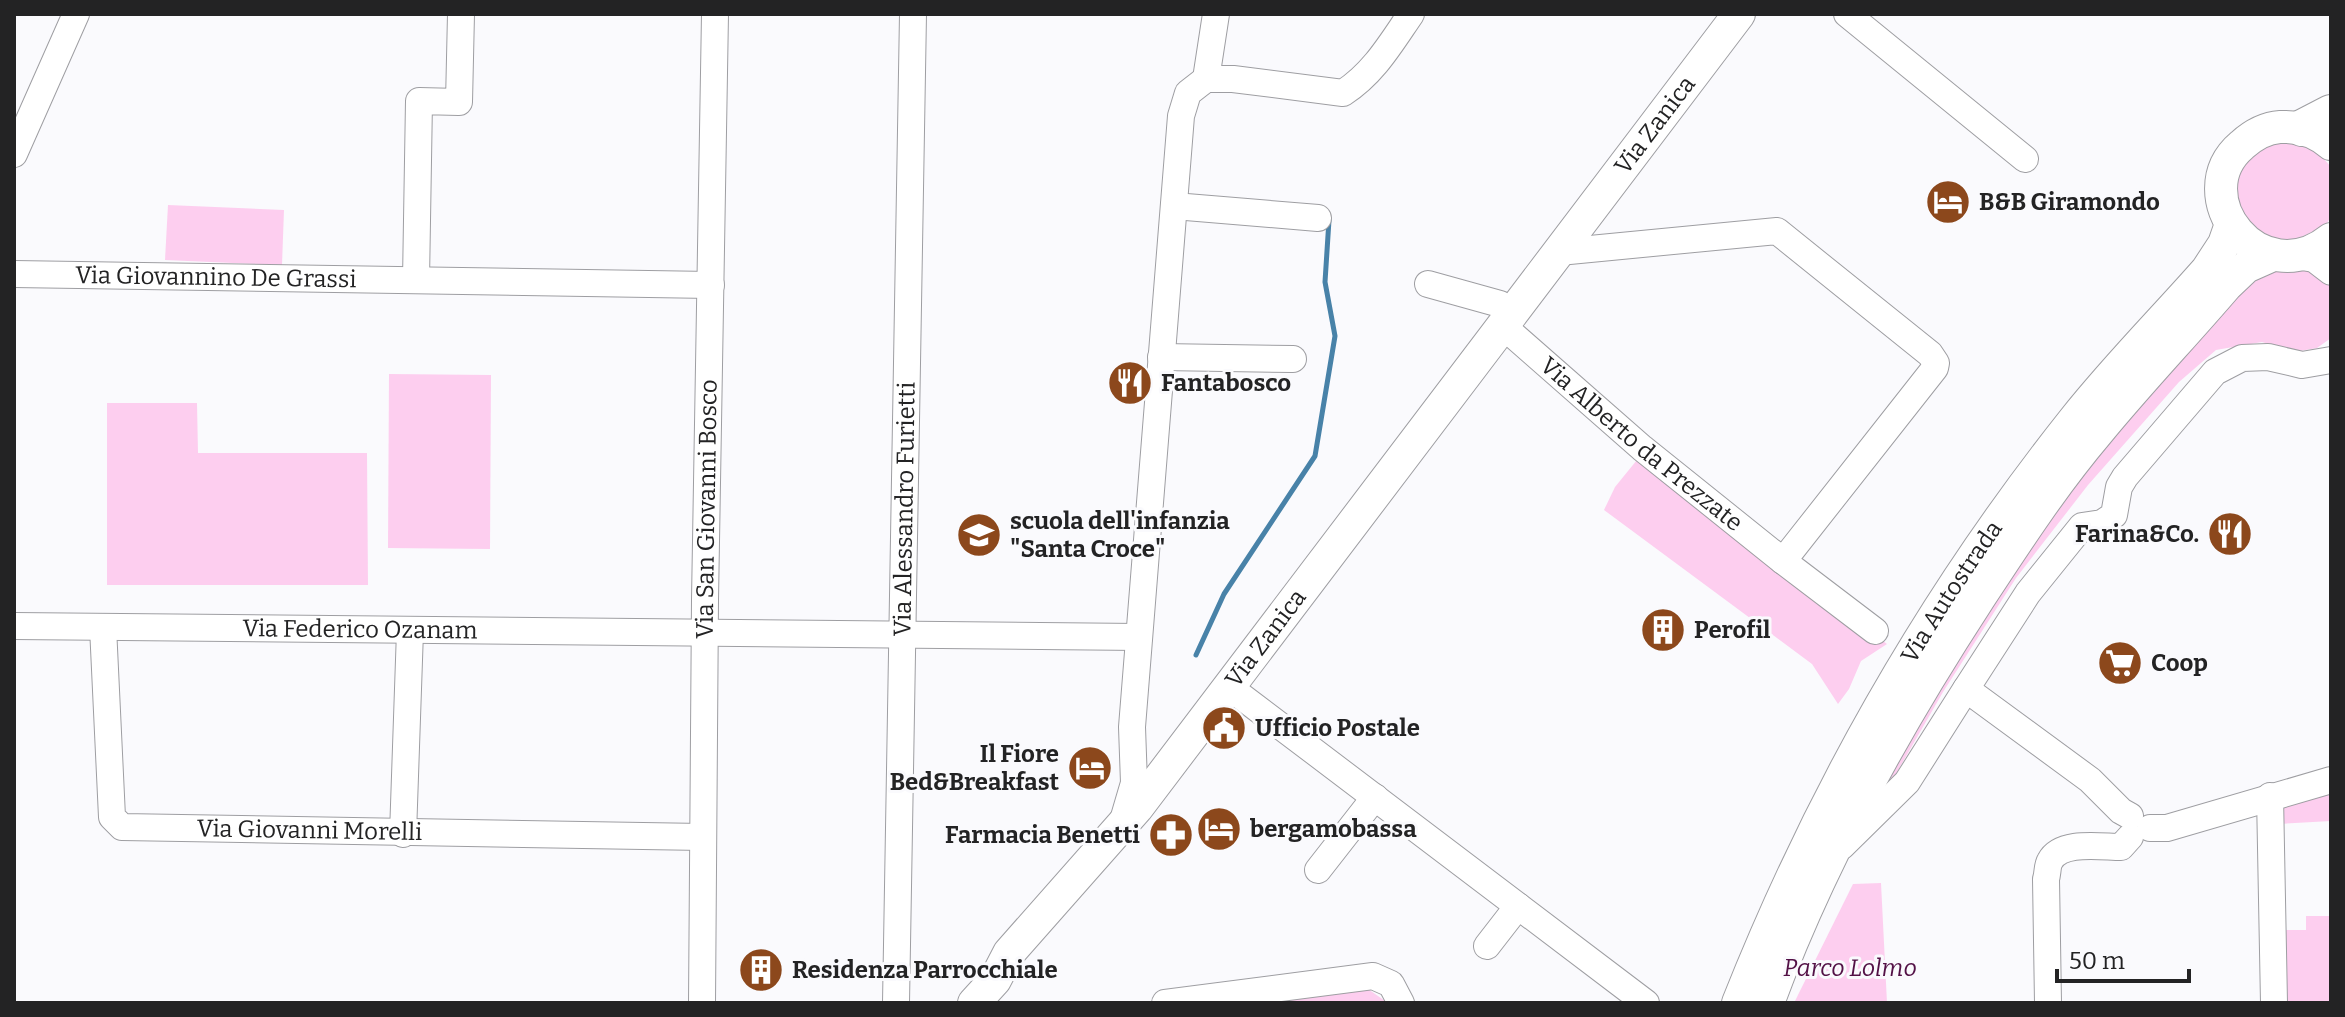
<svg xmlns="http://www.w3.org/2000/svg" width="2345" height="1017" viewBox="0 0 2345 1017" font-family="Bitter,serif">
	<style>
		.green { fill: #fdceef }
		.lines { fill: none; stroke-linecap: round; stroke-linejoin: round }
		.stream { stroke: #4882a8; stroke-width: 5 }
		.minor-casing { stroke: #9e9ea2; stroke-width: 28 }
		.major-casing { stroke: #9e9ea2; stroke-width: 34 }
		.highway-casing { stroke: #9e9ea2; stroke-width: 38 }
		.minor { stroke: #fff; stroke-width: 26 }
		.major { stroke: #fff; stroke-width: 32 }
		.highway { stroke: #fff; stroke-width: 36 }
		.labels { text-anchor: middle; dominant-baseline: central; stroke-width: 6; stroke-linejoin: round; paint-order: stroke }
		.street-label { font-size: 24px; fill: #232324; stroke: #fafafd }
		.poi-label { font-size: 24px; font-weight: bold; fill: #232324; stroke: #fafafd; text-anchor: start }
		.park-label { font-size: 24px; font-style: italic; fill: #531146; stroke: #fafafd }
	</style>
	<rect width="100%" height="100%" fill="#fafafd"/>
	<g class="green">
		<polygon points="2290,140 2316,150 2331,167 2331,216 2326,225 2289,243 2262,237 2236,205 2236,177 2262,145"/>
		<polygon points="168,205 284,210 282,265 165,260"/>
		<polygon points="2305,268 2331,286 2331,338 2317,348 2294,352 2262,342 2216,350 2179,382 2088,485 2016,578 1943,692 1893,779 1871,793 2037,521 2241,285 2275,270"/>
		<polygon points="389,374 491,375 490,549 388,548"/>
		<polygon points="107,403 197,403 198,453 367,453 368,585 107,585"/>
		<polygon points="1641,455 1887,644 1861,661 1849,689 1838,704 1812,664 1604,510 1615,487"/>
		<polygon points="2331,788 2331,821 2279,824 2281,800"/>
		<polygon points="1881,883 1887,1003 1794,1003 1853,884"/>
		<polygon points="2306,916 2331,916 2331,1003 2287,1003 2281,930 2306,930"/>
		<polygon points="1368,989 1388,1003 1254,1003"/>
	</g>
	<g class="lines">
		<polyline class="stream" points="1196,655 1224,594 1315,456 1335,336 1325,282 1329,220"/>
		<g class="minor-casing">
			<g id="minor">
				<polyline points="1847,14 2025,159"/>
				<path d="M1206,79H1233L1343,93C1374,73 1391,43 1411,14"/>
				<polyline points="1206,79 1216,14"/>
				<polyline points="14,154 76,14"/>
				<polyline points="1174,206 1318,218"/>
				<polyline points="2296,256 2314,259 2331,272"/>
				<path id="s1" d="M14,274L711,285"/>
				<polyline points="416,280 419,101 459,102 461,14"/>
				<polyline points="1428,284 1500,304 1512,314"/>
				<path id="s2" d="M1503,326L1642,448L1783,561L1935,368L1936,363L1930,354L1777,231L1559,252"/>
				<polyline points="1161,357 1293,359"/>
				<polyline points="1783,561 1875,631"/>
				<path id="s3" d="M14,626L1139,637"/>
				<path id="s4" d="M103,627L112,817L122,827L703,837"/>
				<polyline points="1229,687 1646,1003"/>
				<polyline points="2270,796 2274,1003"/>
				<polyline points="2130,816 2121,811 2090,780 1966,689 2028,593 2082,526 2102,523 2114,515 2119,487 2125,477 2215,372 2242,358 2268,357 2302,365 2331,360"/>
				<polyline points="1124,817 1134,783 1132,727 1181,116 1188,93 1206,79"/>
				<polyline points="2150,828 2167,828 2331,780"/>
				<polyline points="403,834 410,631"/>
				<polyline points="1842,846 1907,782 1966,689"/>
				<polyline points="1318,870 1375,797"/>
				<polyline points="1487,946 1518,906"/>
				<path id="s5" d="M702,1003L705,600L715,14"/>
				<path id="s6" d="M896,1003L913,14"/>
				<polyline points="1165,1003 1373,976 1391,984 1401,1003"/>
				<path d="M2048,1003L2046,879C2048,873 2047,866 2050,861C2061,840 2101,847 2121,847L2130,837"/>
			</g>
		</g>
		<g class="major-casing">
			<g id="major">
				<path d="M2331,144C2317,132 2299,126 2280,127C2266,128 2253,135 2242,145C2183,195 2260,296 2331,239"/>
				<path id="s7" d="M974,1003L995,980L1009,953L1137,808L1739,14"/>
				<path id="s8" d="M1738,1003C1821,794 1934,596 2074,420C2115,368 2163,320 2207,270L2224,244L2231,224"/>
				<path d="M1768,1003C1820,861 1896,726 1978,600C2016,542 2053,485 2098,432C2139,382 2184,335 2226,286L2246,267L2273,255"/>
			</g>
		</g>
		<g class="highway-casing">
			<polyline id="highway" points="2302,128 2331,113"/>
		</g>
		<use href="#minor" class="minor"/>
		<use href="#major" class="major"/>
		<use href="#highway" class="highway"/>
	</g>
	<defs>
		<g id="hotel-disc" transform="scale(2.3)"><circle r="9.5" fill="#8c481c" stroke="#fafafd"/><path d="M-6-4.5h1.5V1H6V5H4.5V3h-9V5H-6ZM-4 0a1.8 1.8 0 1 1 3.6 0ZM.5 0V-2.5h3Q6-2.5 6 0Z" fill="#fff"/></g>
		<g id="restaurant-disc" transform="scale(2.3)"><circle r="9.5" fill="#8c481c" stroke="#fafafd"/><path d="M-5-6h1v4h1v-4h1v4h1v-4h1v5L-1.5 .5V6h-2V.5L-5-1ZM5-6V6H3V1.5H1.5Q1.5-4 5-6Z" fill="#fff"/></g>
		<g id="school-disc" transform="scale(2.3)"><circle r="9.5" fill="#8c481c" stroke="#fafafd"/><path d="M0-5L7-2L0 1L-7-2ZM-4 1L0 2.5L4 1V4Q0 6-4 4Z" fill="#fff"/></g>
		<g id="building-disc" transform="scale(2.3)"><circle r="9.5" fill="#8c481c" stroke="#fafafd"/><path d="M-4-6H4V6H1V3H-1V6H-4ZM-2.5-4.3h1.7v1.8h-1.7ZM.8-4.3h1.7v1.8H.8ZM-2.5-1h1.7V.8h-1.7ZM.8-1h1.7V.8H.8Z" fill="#fff"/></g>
		<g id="supermarket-disc" transform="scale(2.3)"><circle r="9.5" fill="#8c481c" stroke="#fafafd"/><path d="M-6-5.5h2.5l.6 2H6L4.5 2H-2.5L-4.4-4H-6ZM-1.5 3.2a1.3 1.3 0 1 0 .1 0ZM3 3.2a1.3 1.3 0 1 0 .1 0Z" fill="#fff"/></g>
		<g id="civic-disc" transform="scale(2.3)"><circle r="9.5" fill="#8c481c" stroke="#fafafd"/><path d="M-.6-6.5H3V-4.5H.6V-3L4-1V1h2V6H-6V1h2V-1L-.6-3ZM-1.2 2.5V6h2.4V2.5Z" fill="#fff"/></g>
		<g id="pharmacy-disc" transform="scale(2.3)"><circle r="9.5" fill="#8c481c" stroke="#fafafd"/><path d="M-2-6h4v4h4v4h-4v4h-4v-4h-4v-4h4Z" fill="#fff"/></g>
	</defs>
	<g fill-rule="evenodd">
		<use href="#hotel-disc" x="1948" y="202"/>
		<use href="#restaurant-disc" x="1130" y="383"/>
		<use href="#restaurant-disc" x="2230" y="534"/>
		<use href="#school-disc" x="979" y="535"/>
		<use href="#building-disc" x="1663" y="630"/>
		<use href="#supermarket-disc" x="2120" y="663"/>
		<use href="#civic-disc" x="1224" y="728"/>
		<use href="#hotel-disc" x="1090" y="768"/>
		<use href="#hotel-disc" x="1219" y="829"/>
		<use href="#pharmacy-disc" x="1171" y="835"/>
		<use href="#building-disc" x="761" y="970"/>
	</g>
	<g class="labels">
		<g class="street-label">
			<text stroke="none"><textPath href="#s7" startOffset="1112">Via Zanica</textPath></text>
			<text stroke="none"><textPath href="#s1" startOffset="202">Via Giovannino De Grassi</textPath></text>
			<text stroke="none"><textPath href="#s2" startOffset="182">Via Alberto da Prezzate</textPath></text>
			<text stroke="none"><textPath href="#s5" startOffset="494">Via San Giovanni Bosco</textPath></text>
			<text stroke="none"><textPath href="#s6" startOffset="494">Via Alessandro Furietti</textPath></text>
			<text stroke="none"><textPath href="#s8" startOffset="464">Via Autostrada</textPath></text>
			<text stroke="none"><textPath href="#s3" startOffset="346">Via Federico Ozanam</textPath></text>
			<text stroke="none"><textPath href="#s7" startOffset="468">Via Zanica</textPath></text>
			<text stroke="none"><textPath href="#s4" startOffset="392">Via Giovanni Morelli</textPath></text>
		</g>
		<g class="poi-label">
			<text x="1979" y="202">B&amp;B Giramondo</text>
			<text x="1161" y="383">Fantabosco</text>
			<text x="1010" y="521">scuola dell'infanzia<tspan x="1010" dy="28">"Santa Croce"</tspan></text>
			<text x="2199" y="534" text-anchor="end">Farina&amp;Co.</text>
			<text x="1694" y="630">Perofil</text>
			<text x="2151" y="663">Coop</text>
			<text x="1255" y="728">Ufficio Postale</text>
			<text x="1059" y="754" text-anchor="end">Il Fiore<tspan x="1059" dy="28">Bed&amp;Breakfast</tspan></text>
			<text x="1250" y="829">bergamobassa</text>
			<text x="1140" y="835" text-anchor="end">Farmacia Benetti</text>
			<text x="792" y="970">Residenza Parrocchiale</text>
		</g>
		<g class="park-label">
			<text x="1850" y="968">Parco Lolmo</text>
		</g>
	</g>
	<rect width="2345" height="1017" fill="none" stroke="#232324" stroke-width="32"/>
	<path d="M2057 969v12h132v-12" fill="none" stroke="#232324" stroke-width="4"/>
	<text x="2069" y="969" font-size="24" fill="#232324" stroke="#fafafd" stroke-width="6" paint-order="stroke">50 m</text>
</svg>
